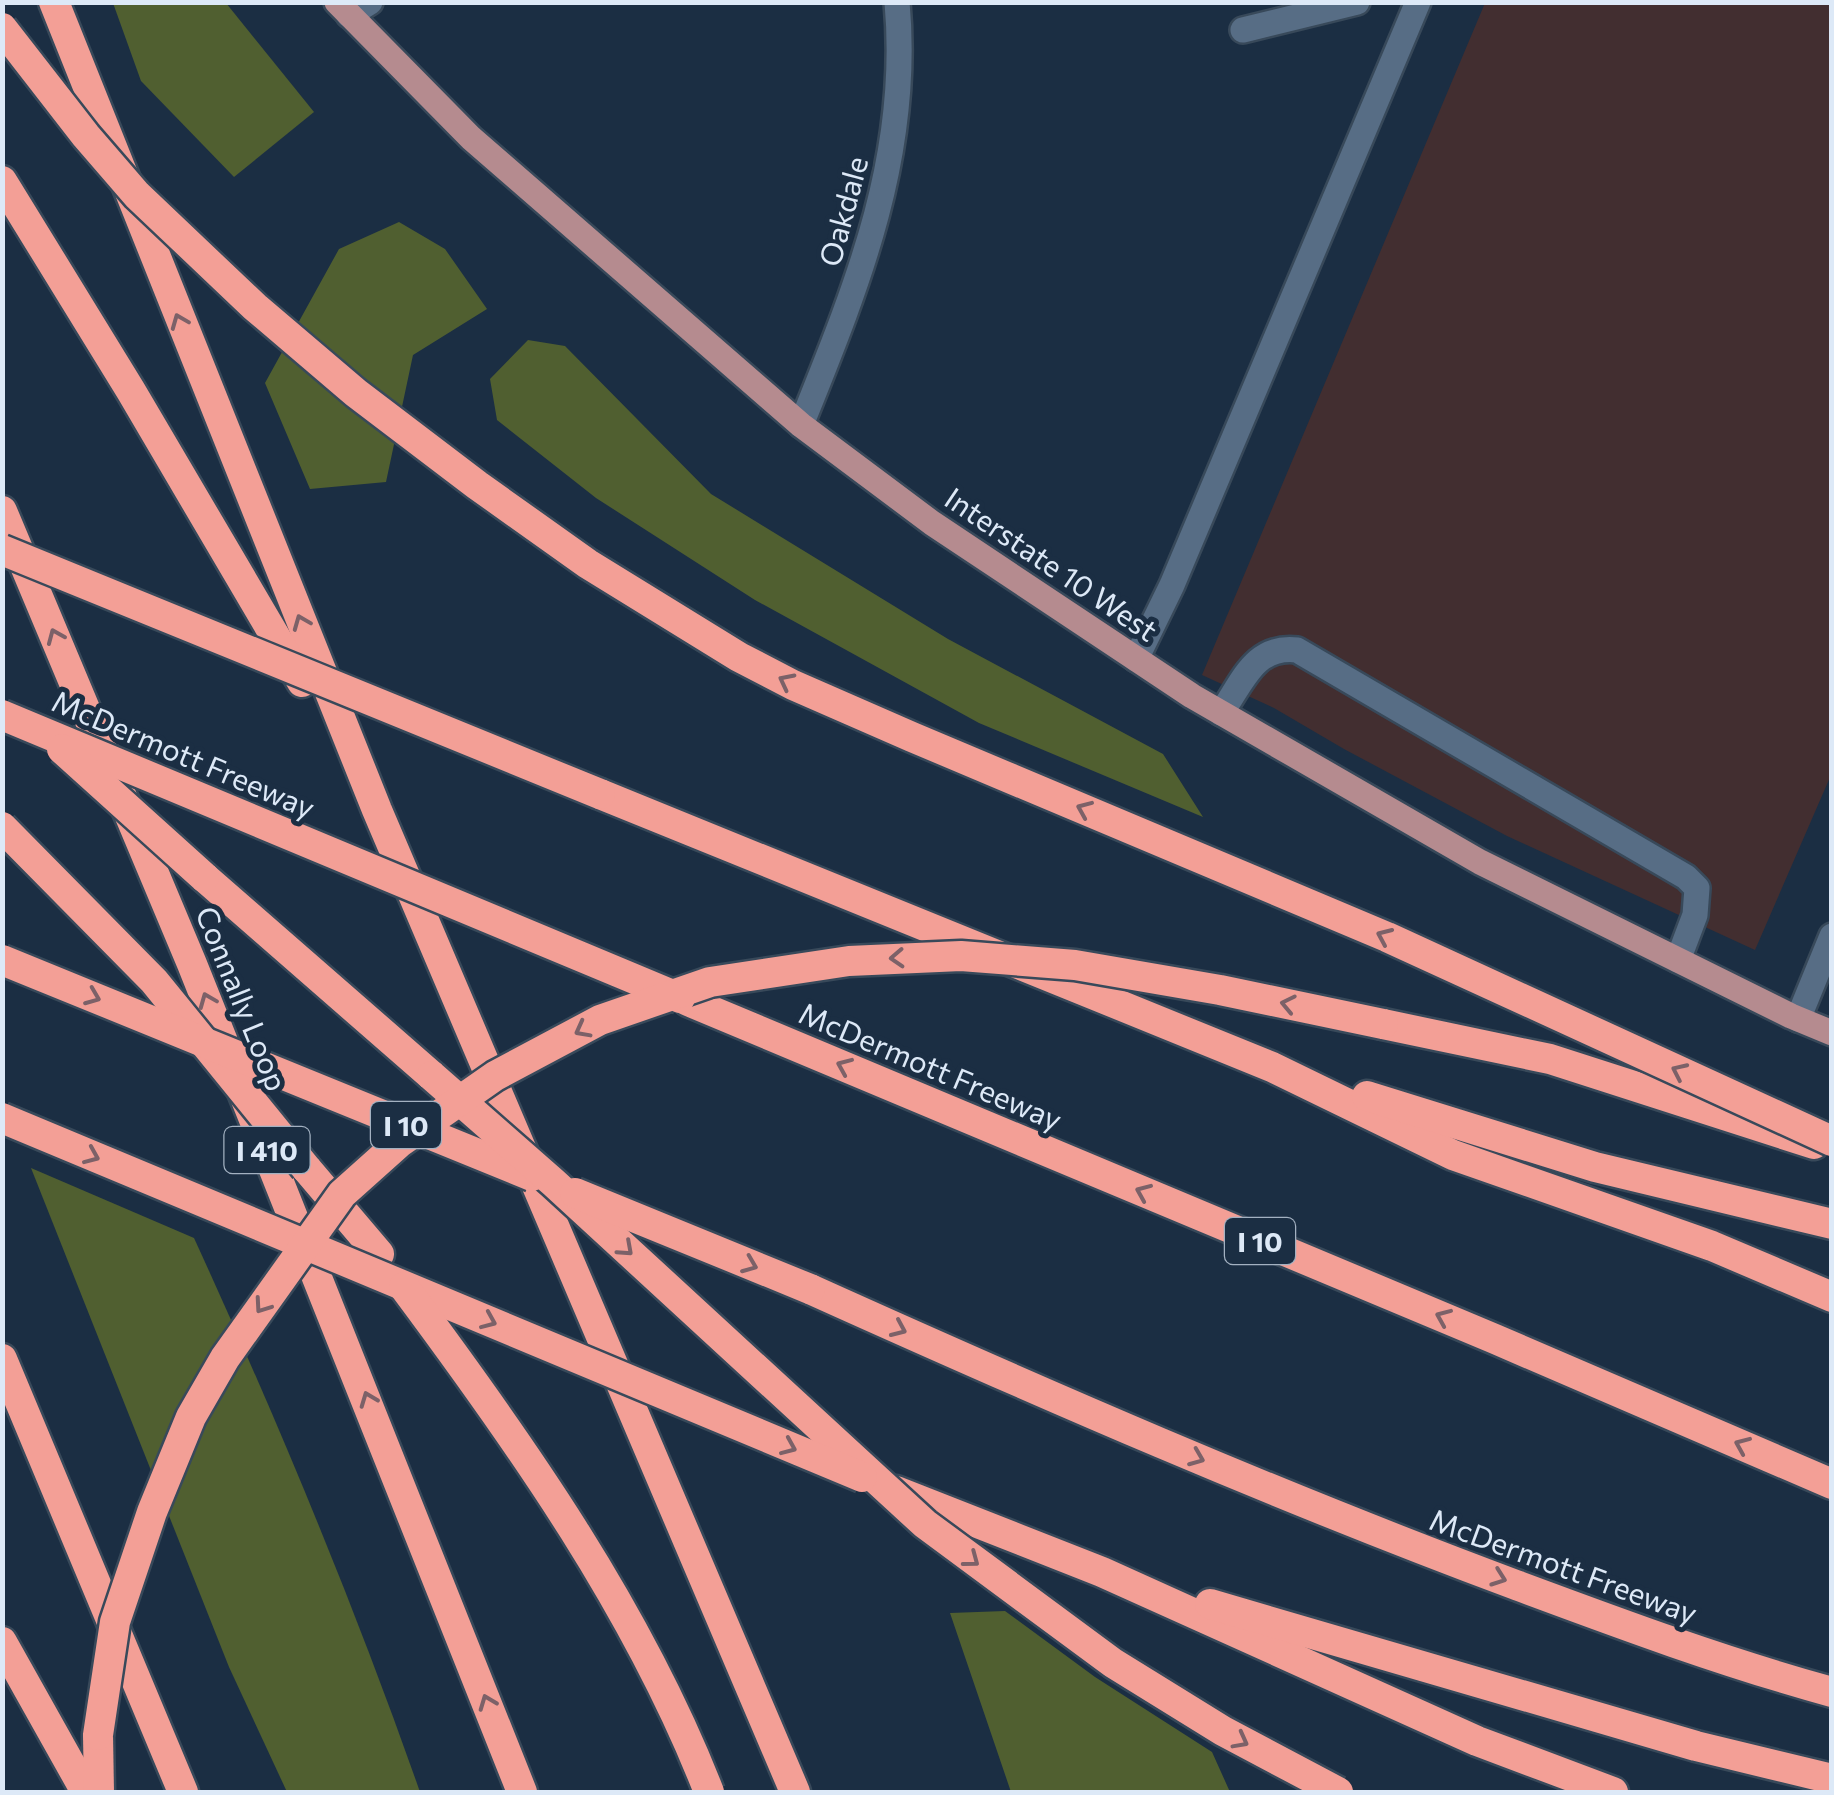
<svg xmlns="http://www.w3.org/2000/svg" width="1834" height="1795" viewBox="0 0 1834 1795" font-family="Commissioner,sans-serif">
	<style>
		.commercial { fill: #422e30 }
		.forest { fill: #505f30 }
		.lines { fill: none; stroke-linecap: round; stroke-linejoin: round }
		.minor-casing { stroke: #38495a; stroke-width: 30 }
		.major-casing { stroke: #38495a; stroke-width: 30 }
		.highway-casing { stroke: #38495a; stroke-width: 35 }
		.minor { stroke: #576d85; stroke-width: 25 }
		.major { stroke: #b58b8f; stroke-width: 25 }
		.highway { stroke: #f39f96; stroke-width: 30 }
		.highway-bridge-casing { stroke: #38495a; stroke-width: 35; stroke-linecap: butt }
		.highway-bridge { stroke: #f39f96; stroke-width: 30 }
		.oneway { stroke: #7c6168 }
		.labels { text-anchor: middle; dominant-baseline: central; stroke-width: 10; stroke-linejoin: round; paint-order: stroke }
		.shield { fill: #1b2e43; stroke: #a3b1c1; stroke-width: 2.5 }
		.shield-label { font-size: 28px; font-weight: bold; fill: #dde9f7 }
		.street-label { font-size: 30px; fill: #dde9f7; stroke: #1b2e43 }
	</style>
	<rect width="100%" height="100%" fill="#1b2e43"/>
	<polygon class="commercial" points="1485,3 1831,3 1831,775 1755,950 1507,836 1344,749 1274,708 1202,675"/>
	<g class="forest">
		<polygon points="113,3 226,3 314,112 234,177 141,81"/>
		<polygon points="399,222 445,249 487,309 413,355 386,482 310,489 265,383 339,249"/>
		<polygon points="528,340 565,346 711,494 948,639 1163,754 1203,817 979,723 755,600 596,498 497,420 490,379"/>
		<path d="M31,1168L194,1238C277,1419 354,1604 420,1792H287L229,1667Z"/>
		<polygon points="1005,1611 1095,1677 1212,1752 1230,1792 1011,1792 950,1613"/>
	</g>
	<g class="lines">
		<g class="minor-casing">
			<g id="minor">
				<polyline points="349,15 370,2"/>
				<polyline points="1243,30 1357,2"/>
				<path d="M801,425C857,286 911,156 897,2"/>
				<polyline points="1136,659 1172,585 1418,2"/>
				<path d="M1221,713C1243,682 1254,645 1297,650L1686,877L1697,888L1695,915L1678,960"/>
				<polyline points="1798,1019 1832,936"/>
			</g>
		</g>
		<g class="major-casing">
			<polyline id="major" points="337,2 471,138 801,425 932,523 1192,696 1480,862 1791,1016 1832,1033"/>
		</g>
		<g class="highway-casing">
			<g id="highway">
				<polyline points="54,2 377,810 795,1792"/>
				<polyline points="2,181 131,391 302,682"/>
				<polyline points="2,511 192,964 522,1792"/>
				<polyline points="600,794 1272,1067 1453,1155 1712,1246 1832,1297"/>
				<polyline points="204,877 432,1076"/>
				<polyline points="688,1001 1495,1339 1832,1484"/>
				<polyline points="1383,1024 1550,1059 1814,1144"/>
				<polyline points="1367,1096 1595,1167 1832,1224"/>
				<polyline points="306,1168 379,1254"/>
				<path d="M810,1289C1043,1394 1277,1496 1516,1585C1621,1624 1723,1662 1832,1692"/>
				<polyline points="2,1359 183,1792"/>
				<polyline points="896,1491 1102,1572 1477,1741 1613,1792"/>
				<polyline points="1210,1604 1696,1746 1832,1779"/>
				<polyline points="2,1642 86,1792"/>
				<polyline points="98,1735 99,1792"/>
			</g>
		</g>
		<use href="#minor" class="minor"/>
		<use href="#major" class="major"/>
		<use href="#highway" class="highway"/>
		<g class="highway-bridge-casing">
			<g id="highway-bridge">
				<polyline points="2,28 86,136 137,195 255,307 356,393 477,485 588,564 739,657 793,685 912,737 1387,937 1832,1141"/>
				<polyline points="2,550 600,794"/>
				<polyline points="2,715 680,998"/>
				<polyline points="62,749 204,877"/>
				<polyline points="2,827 154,981 306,1168"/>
				<polyline points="2,960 532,1176"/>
				<polyline points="432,1076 554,1183 925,1524 1113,1663 1223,1731 1338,1792"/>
				<polyline points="2,1118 862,1477"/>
				<polyline points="575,1193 810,1289"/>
				<path d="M404,1287C521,1444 638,1610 709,1792"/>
				<polyline points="98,1735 115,1622 152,1512 191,1417 225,1358 342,1194 399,1143 495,1076 600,1020 710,982 849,961 961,956 1075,965 1220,990 1383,1024"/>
			</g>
		</g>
		<use href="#highway-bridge" class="highway-bridge"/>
	</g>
	<defs><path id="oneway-chevron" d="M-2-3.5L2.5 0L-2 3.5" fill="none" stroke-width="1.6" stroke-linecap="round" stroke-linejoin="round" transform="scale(2.5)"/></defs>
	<g class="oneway">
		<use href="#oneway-chevron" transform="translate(179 321) rotate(-112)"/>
		<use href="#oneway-chevron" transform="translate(301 622) rotate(-112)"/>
		<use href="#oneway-chevron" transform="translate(55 636) rotate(-113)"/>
		<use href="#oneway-chevron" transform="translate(786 681) rotate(-153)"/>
		<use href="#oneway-chevron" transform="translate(1084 809) rotate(-157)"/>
		<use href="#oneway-chevron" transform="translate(1384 936) rotate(-156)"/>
		<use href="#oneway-chevron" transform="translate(897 958) rotate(177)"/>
		<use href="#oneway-chevron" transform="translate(93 997) rotate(22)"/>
		<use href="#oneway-chevron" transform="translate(207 1000) rotate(-112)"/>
		<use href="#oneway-chevron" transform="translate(1288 1004) rotate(-168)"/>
		<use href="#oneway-chevron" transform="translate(582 1030) rotate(152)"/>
		<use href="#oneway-chevron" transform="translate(844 1066) rotate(-157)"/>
		<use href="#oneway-chevron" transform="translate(1679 1071) rotate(-155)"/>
		<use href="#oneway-chevron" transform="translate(92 1156) rotate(23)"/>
		<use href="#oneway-chevron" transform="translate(1143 1192) rotate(-157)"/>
		<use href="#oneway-chevron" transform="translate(626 1249) rotate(42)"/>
		<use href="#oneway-chevron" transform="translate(750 1265) rotate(22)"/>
		<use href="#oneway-chevron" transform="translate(262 1306) rotate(125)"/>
		<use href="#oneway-chevron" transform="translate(1443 1317) rotate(-157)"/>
		<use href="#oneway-chevron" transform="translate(489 1321) rotate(23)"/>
		<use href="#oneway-chevron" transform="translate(899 1329) rotate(24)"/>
		<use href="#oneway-chevron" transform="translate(368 1399) rotate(-111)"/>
		<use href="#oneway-chevron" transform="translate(1742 1445) rotate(-157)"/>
		<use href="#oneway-chevron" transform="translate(789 1447) rotate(23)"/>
		<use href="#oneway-chevron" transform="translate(1197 1458) rotate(22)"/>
		<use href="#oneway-chevron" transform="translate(972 1560) rotate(37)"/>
		<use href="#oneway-chevron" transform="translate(1499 1578) rotate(20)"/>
		<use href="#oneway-chevron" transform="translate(487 1702) rotate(-111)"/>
		<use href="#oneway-chevron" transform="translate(1241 1741) rotate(28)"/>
	</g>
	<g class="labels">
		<g class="shield">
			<rect x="371" y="1102" width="70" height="46" rx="8"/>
			<rect x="224.5" y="1127" width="85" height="46" rx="8"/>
			<rect x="1225" y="1218" width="70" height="46" rx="8"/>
		</g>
		<g class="shield-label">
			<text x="406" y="1125">I 10</text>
			<text x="267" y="1150">I 410</text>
			<text x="1260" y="1241">I 10</text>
		</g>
		<g class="street-label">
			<text transform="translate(842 211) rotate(-75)">Oakdale</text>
			<text transform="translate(1052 563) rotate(34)">Interstate 10 West</text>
			<text transform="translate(184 753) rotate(23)">McDermott Freeway</text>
			<text transform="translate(243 998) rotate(68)">Connally Loop</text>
			<text transform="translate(931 1065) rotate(23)">McDermott Freeway</text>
			<text transform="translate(1564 1565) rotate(20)">McDermott Freeway</text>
		</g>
	</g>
	<rect width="1834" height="1795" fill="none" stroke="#dde9f7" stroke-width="10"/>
</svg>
